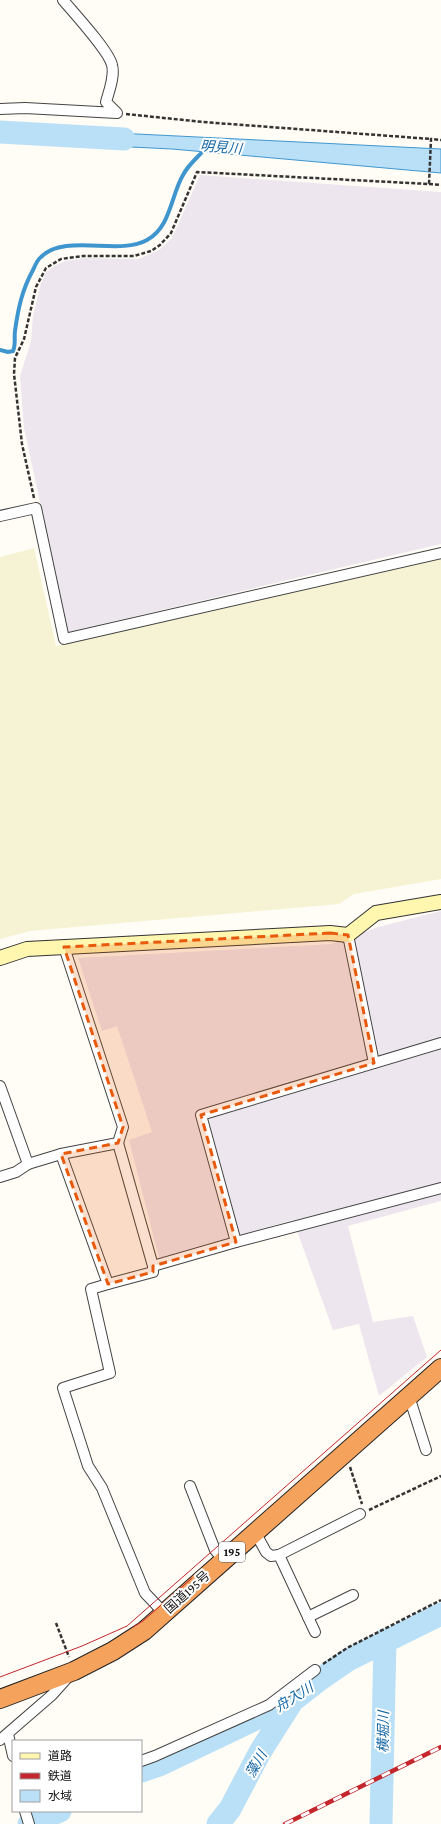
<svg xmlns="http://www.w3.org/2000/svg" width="441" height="1824" viewBox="0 0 441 1824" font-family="'Crimson Pro','Noto Sans JP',serif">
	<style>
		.industrial { fill: #eee6ef }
		.farmland { fill: #f6f3d4 }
		.water { fill: #b9e0f7; stroke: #3f96cf }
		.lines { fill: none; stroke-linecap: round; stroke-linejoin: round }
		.stream { stroke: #3f96cf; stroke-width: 4 }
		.river { stroke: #b9e0f7; stroke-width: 23 }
		.street-casing { stroke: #444; stroke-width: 12 }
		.secondary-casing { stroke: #333; stroke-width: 16 }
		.highway-casing { stroke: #222; stroke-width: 20 }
		.path { stroke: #333; stroke-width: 2.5; stroke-dasharray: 4 2; stroke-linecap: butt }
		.street { stroke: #fff; stroke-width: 10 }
		.secondary { stroke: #fff6b0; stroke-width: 14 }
		.highway { stroke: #f5a25d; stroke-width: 18 }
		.tram { stroke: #c4262e; stroke-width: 1 }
		.rail-casing { stroke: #c4262e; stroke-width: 4.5 }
		.rail { stroke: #fff; stroke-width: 3; stroke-dasharray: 9; stroke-linecap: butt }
		.marked { fill: #e8590c; fill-opacity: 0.2; stroke: #e8590c; stroke-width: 3; stroke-dasharray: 8 5; stroke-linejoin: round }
		.labels { text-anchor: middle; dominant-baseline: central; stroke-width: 4; stroke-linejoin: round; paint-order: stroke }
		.shield { fill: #fff; stroke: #585858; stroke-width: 1 }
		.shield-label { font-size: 12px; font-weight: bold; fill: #111 }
		.street-label { font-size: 13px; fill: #111; stroke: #fff }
		.water-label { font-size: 14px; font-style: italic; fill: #1768a6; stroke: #fff }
	</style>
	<rect width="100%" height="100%" fill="#fffdf5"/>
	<g class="industrial">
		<polygon points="200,175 441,192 441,544 68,632 24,428 20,376 31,341 33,316 41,283 46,272 54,266 65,261 85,258 138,259 159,250 172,238"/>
		<polygon points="441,911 441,1201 348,1226 373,1322 413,1316 427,1357 379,1396 359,1324 333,1330 293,1220 159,1258 129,1140 152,1132 117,1026 102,1031 78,958 331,944 378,927"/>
	</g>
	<polygon class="farmland" points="34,548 56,646 441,558 441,879 354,894 339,904 30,931 0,939 0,557"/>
	<polygon class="water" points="96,132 441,149 441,173 172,149 90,145"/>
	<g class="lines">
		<path class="stream" d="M0,350L8,352L13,351C16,345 14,338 15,331C18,309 22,290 33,270C35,266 37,260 41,257C65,233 119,256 147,240C171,227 171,195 183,175C188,165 198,157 205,149"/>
		<g class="river">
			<polyline points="0,132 124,139"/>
			<polyline points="141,1771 159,1765 291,1702 319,1680 348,1660 441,1614"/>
			<polyline points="29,1824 60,1811"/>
			<polyline points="218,1824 230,1809 260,1752 291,1703"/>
			<polyline points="381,1824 385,1640"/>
		</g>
		<g class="street-casing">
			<g id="street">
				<path d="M0,109L25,108L117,113L106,102C109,91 115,76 112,65C109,51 74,13 63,0"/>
				<polyline points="0,516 36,508 64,639 441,553"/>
				<polyline points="348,935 374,1063"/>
				<polyline points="441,1043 201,1115 236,1242 441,1188"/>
				<polyline points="0,1086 28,1164 61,1154 118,1143 123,1127 64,947"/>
				<polyline points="118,1143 153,1266"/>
				<polyline points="61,1154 108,1284 153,1272 153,1266 236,1242"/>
				<polyline points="0,1177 16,1172 28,1164"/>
				<polyline points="108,1284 91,1289 110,1373 63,1388 88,1466 102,1488 145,1593 164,1613"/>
				<polyline points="409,1396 426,1450"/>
				<polyline points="190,1486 215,1550 223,1560"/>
				<polyline points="255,1532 266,1552 271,1556 279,1555 360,1514"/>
				<polyline points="279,1555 315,1632"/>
				<polyline points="308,1617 353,1595"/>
				<polyline points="8,1734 13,1756"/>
				<polyline points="0,1740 52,1695 69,1676"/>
				<polyline points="141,1761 155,1756 269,1705 315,1670"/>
				<polyline points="25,1811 29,1824"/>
			</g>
		</g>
		<g class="secondary-casing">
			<polyline id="secondary" points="0,958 27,949 330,933 348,935 376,913 441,902"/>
		</g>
		<g class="highway-casing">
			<polyline id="highway" points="0,1699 74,1671 113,1651 144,1631 441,1368"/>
		</g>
		<g class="path">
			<polyline points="126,114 203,122 431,139"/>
			<polyline points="429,184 441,185"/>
			<polyline points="34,498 22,444 14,374 15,358 24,339 36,287 46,268 61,259 83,256 134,256 151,251 160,245 171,233 197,172 429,184 431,139 441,140"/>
			<polyline points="350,1467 362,1504"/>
			<polyline points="369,1510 441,1476"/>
			<polyline points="56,1623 69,1657"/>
			<polyline points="323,1664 347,1648 441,1600"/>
		</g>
		<use href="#street" class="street"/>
		<use href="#secondary" class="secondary"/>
		<use href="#highway" class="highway"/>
		<g class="tram">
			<polyline points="133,1627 143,1621 192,1578"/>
			<polyline points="0,1677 82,1646 127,1626 441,1350"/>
		</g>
		<g class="rail-casing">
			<polyline id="rail" points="285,1824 441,1747"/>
		</g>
		<use href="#rail" class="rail"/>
	</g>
	<path class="marked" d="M330,933L348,935L374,1063L201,1115L236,1242L153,1266V1272L108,1284L61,1154L118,1143L123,1127L64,947Z"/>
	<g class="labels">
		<rect class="shield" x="219" y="1542" width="26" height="20" rx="3"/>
		<g class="shield-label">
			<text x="232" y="1552">195</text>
		</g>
		<g class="street-label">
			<text transform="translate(187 1592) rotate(-42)">国道195号</text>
		</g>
		<g class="water-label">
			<text transform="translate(221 147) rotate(5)">明見川</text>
			<text transform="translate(294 1697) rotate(-32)">舟入川</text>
			<text transform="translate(383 1732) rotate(-89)">横堀川</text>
			<text transform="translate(256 1764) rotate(-60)">藻川</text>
		</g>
	</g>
	<rect x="12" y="1740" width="130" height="72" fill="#ffffff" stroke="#a0a0a0"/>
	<rect x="20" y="1753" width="20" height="6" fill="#fff6b0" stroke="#a0a0a0"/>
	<text x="48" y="1760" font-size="12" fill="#111111">道路</text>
	<rect x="20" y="1773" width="20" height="6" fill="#c4262e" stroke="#a0a0a0"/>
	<text x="48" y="1780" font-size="12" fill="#111111">鉄道</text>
	<rect x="20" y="1790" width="20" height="12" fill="#b9e0f7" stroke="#a0a0a0"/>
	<text x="48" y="1800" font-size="12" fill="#111111">水域</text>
</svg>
